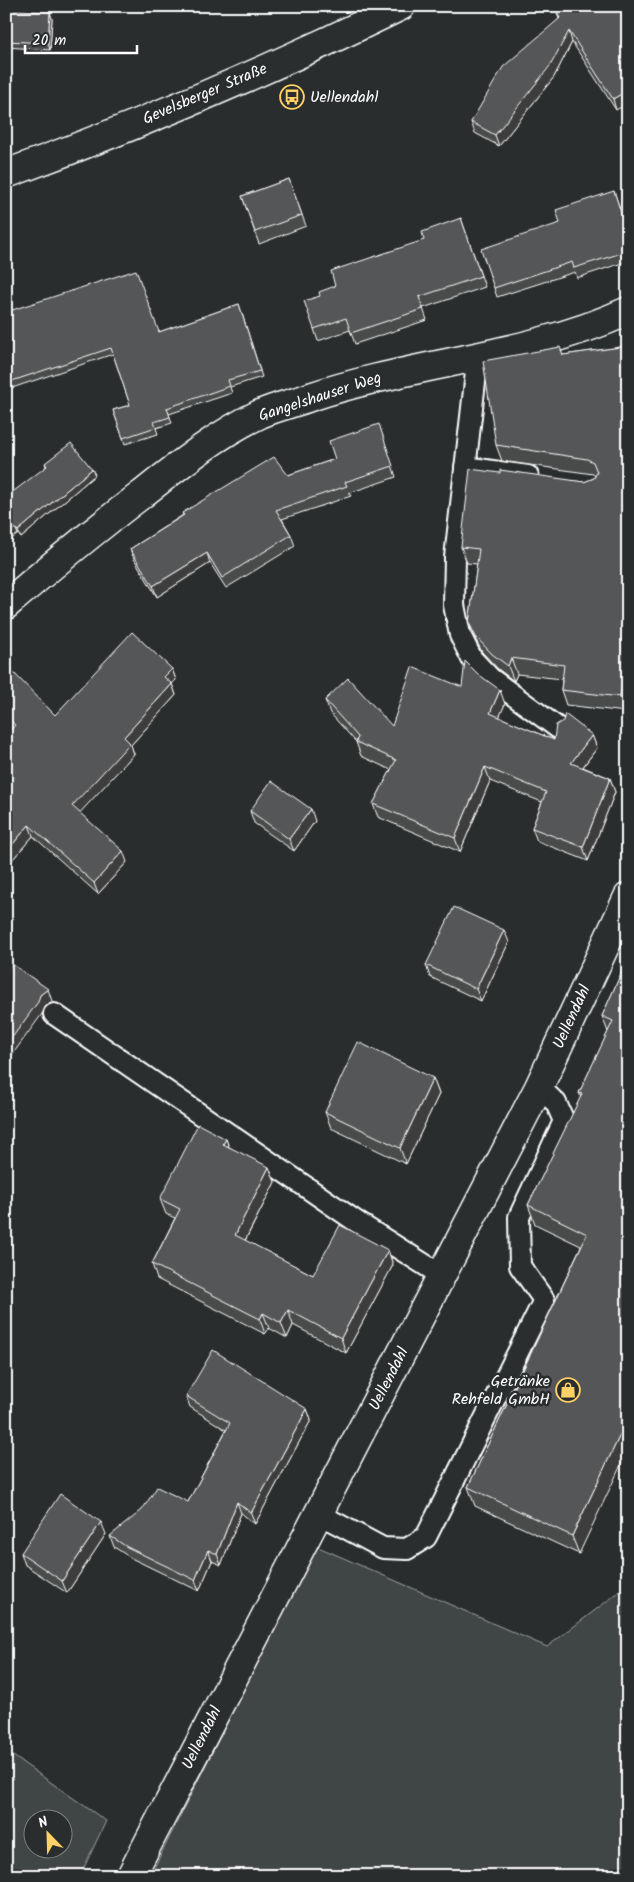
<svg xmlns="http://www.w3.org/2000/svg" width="634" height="1882" viewBox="0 0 634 1882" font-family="Kalam,sans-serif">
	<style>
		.green { fill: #414445; stroke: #a0a2a2; fill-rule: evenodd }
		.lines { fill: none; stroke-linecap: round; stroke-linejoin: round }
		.lane-casing { stroke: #fff; stroke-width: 24 }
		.street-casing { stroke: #fff; stroke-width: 31 }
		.secondary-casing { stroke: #fff; stroke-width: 31 }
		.lane { stroke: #2a2d2e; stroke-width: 20 }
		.street { stroke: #2a2d2e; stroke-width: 28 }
		.secondary { stroke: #2a2d2e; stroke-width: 28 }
		.wall { fill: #494b4c; stroke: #fff }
		.shaded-wall { fill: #3c3d3e; stroke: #fff }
		.building { fill: #555758; stroke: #fff }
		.labels { text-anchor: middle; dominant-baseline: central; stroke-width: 5; stroke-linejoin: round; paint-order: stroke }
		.street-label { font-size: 16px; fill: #fff; stroke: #2a2d2e }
		.poi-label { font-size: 16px; fill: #fff; stroke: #2a2d2e; text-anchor: start }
	</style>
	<rect width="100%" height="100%" fill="#2a2d2e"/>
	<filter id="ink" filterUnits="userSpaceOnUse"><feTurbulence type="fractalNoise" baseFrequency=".02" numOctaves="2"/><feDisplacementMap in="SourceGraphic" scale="10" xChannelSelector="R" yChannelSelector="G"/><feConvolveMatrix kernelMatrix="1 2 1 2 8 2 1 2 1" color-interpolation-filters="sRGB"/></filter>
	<g filter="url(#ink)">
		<g class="green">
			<polygon points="316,1546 547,1647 628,1585 628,1876 150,1876"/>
			<path d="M6,1751L106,1821L80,1876H6ZM32,1820H62V1850H32Z"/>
		</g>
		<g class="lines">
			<g class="lane-casing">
				<g id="lane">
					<polyline points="478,355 455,557 454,605 460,635 472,659 490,678 558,728"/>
					<polyline points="465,467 528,476"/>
					<polyline points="54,1014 357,1222 441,1275"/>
					<polyline points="319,1514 383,1548 407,1549 426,1537 544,1300 520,1266 519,1217 564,1121 556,1103 539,1087"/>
				</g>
			</g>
			<g class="street-casing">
				<path id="street" d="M6,605C50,567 95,530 141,495C179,465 216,435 260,414C276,407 294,403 310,397C415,362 527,357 628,311"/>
			</g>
			<g class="secondary-casing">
				<g id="secondary">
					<path d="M6,174C140,125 272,69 401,6"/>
					<polyline points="131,1876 539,1087 628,897"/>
				</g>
			</g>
			<use href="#lane" class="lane"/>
			<use href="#street" class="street"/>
			<use href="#secondary" class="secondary"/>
		</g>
		<g class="wall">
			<polygon points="621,6 616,110 572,42 554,77 499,146 475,133 471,122 559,19 557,13"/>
			<polygon points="6,9 50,12 52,19 50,50 6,47"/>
			<polygon points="289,179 306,226 259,244 242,196"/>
			<polygon points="614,191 628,232 628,261 577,278 575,272 497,297 494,288 560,223"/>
			<polygon points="461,218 485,287 423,308 427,320 355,344 350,330 318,341 314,329 320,296 335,286 424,240"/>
			<polygon points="239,304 262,377 230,387 232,393 169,414 172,423 156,428 158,434 125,444 113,410 130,405 113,354 6,390 6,312 159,332"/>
			<polygon points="628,346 628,698 626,712 566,705 561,690 562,679 517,674 514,681 498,669 482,652 475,638 469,623 477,564 467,563 461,547 500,473 584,482 594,478 595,476 593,474 502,461 496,445 563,355"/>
			<polygon points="382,435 396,477 349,493 351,496 282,519 291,535 295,546 226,588 210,563 157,597 134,559 130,549 183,515 182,513 288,475 335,459"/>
			<polygon points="45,463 92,469 95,475 21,538 18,534 6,543 46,466"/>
			<polygon points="6,669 55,715 172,669 176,680 172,684 176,695 131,745 134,754 79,813 127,862 98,894 33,836 6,867 6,735 12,728 6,722"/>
			<polygon points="462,687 505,704 499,717 554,740 592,735 597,748 583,767 610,778 615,792 588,861 537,841 532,828 542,802 490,781 460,852 378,817 373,804 391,770 361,756 356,742 330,713 325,700 392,726"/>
			<polygon points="250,811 315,821 294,851 254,823"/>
			<polygon points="509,942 481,1001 430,977 426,965"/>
			<polygon points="628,958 579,1554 475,1506 468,1487 581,1246 535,1224 528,1205 581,1097 579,1093 608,1032 602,1016"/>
			<polygon points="433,1078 439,1094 406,1164 331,1128 325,1112"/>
			<polygon points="226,1139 229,1147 275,1182 245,1241 313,1275 388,1250 393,1265 346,1353 293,1325 287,1338 269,1328 265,1334 157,1279 152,1264 175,1218 166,1214 160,1199"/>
			<polygon points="186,1396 307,1409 311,1420 255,1524 241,1513 221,1565 212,1561 199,1591 131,1558 114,1547 110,1536 188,1502 226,1430 190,1407"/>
			<polygon points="106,1534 67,1593 25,1565 21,1553"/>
		</g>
		<g class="shaded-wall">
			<polygon points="50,12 52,19 50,50 48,43"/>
			<polygon points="569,31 572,42 554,77 499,146 495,135"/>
			<polygon points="628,90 628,103 616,110 613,99"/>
			<polygon points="92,469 95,475 21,538 18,531"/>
			<polygon points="15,528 18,534 6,543 6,535"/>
			<polygon points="207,553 210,563 157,597 153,586"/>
			<polygon points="628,642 628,698 626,712 620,697"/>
			<polygon points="511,658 517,674 514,681 508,666"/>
			<polygon points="172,669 176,680 168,688 164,677"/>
			<polygon points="172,684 176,695 131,745 134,754 76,817 72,806 124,737"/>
			<polygon points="500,690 505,704 495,727 490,713"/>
			<polygon points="592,735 597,748 576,776 571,763"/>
			<polygon points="485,767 490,781 460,852 455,838"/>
			<polygon points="610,778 615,792 588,861 583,847"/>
			<polygon points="311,809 315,821 294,851 289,839"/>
			<polygon points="29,825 33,836 6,867 6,852"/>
			<polygon points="123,851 127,862 98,894 94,883"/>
			<polygon points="504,930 509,942 481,1001 476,989"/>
			<polygon points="48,989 52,1001 45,1007 42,1014 6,1063 6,1046 40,995"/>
			<polygon points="433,1078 439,1094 406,1164 400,1148"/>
			<polygon points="226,1139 231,1154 223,1144"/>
			<polygon points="269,1167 275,1182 240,1250 235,1235"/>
			<polygon points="388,1250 393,1265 346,1353 341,1338"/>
			<polygon points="288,1310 293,1325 287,1338 281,1323"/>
			<polygon points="263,1313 269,1328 265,1334 260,1319"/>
			<polygon points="307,1409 311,1420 255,1524 251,1513"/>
			<polygon points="628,1418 628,1450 579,1554 572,1536"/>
			<polygon points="237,1502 241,1513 221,1565 217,1554"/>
			<polygon points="101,1522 106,1534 67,1593 62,1581"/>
			<polygon points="208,1550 212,1561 199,1591 195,1580"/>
		</g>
		<g class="building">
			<polygon points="568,6 621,6 628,16 628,90 613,99 569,31 550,66 495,135 471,122 503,67 560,18 557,13"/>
			<polygon points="6,9 50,12 48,43 6,41"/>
			<polygon points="289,179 302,215 255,232 242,196"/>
			<polygon points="614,191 628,234 628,251 574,268 572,262 494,288 481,249 560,223 556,210"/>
			<polygon points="461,218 481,276 419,297 423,309 351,333 346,318 314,329 304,301 320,296 319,292 335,286 331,271 424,240 422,232"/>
			<polygon points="136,270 159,332 239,304 260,371 228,380 230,386 167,408 170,417 154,422 156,427 123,438 113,410 130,405 111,348 6,383 6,312"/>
			<polygon points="628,346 628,642 620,697 561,690 564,665 511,658 508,666 492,654 476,637 469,623 479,549 461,547 470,469 500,473 500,470 584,482 594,478 597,472 593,462 587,459 496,445 483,361 560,347 563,355"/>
			<polygon points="379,424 393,466 345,482 347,486 276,510 291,535 222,578 207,553 153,586 130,549 184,515 182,513 274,457 288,475 335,459 329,441"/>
			<polygon points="71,443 92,469 18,531 15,528 6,535 6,497 47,466 45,463"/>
			<polygon points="132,632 172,669 164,677 172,684 124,737 130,743 72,806 123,851 94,883 29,825 6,852 6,774 10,770 6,766 6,735 15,725 6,715 6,669 8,667 55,715"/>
			<polygon points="465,661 478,674 500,690 490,713 554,740 556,725 563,721 565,714 592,735 571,763 610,778 583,847 532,828 546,792 485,767 455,838 373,804 396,760 356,742 358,737 325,700 348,678 392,726 412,667 462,687"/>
			<polygon points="271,781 311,809 289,839 250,811"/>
			<polygon points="454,907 504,930 476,989 426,965"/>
			<polygon points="628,958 628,1418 572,1536 468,1487 587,1234 528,1205 582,1094 579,1093 613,1021 602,1016"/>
			<polygon points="12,964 48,989 40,995 38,1002 6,1046 6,972"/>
			<polygon points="358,1042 433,1078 400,1148 325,1112"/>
			<polygon points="198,1124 226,1139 223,1144 269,1167 235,1235 313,1275 340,1225 388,1250 341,1338 288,1310 281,1323 263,1313 260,1319 152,1264 180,1209 160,1199"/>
			<polygon points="213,1350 307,1409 251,1513 237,1502 217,1554 208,1550 195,1580 127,1547 110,1536 142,1510 157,1487 188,1502 230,1423 186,1396"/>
			<polygon points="60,1494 101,1522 62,1581 21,1553"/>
		</g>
	</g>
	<defs>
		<g id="bus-ring" transform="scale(1.25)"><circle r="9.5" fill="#2a2d2e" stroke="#ffd166" stroke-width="1.5"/><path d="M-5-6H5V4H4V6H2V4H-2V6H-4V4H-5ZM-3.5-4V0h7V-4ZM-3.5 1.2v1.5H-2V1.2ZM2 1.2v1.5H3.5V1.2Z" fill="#ffd166"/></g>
		<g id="shop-ring" transform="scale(1.25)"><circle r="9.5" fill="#2a2d2e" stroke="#ffd166" stroke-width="1.5"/><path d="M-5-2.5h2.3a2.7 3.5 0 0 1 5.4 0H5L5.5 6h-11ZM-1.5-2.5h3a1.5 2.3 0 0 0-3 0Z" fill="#ffd166"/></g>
	</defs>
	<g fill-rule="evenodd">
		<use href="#bus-ring" x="292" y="97"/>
		<use href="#shop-ring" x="568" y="1390"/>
	</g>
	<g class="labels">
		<g class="street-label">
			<text transform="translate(205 94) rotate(-23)">Gevelsberger Straße</text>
			<text transform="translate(320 397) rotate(-18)">Gangelshauser Weg</text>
			<text transform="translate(572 1017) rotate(-65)">Uellendahl</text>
			<text transform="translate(389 1379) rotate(-63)">Uellendahl</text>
			<text transform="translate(202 1738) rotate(-63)">Uellendahl</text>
		</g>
		<g class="poi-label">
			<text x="310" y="97">Uellendahl</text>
			<text x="550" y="1381" text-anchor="end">Getränke<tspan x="550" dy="18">Rehfeld GmbH</tspan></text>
		</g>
	</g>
	<rect width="634" height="1882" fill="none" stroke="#2a2d2e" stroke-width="25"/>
	<rect x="12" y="12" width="609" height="1857" fill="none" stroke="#fff" stroke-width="2" filter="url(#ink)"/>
	<g transform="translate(48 1834) rotate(337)"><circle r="24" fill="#2a2d2e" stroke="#7f8182"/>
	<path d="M0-4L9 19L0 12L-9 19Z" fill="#ffd166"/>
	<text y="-8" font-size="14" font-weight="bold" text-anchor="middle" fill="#ffffff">N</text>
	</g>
	<path d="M25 45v8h112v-8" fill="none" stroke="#ffffff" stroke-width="2.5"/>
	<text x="32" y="45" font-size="15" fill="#ffffff" stroke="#2a2d2e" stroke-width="4" paint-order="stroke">20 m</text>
</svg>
